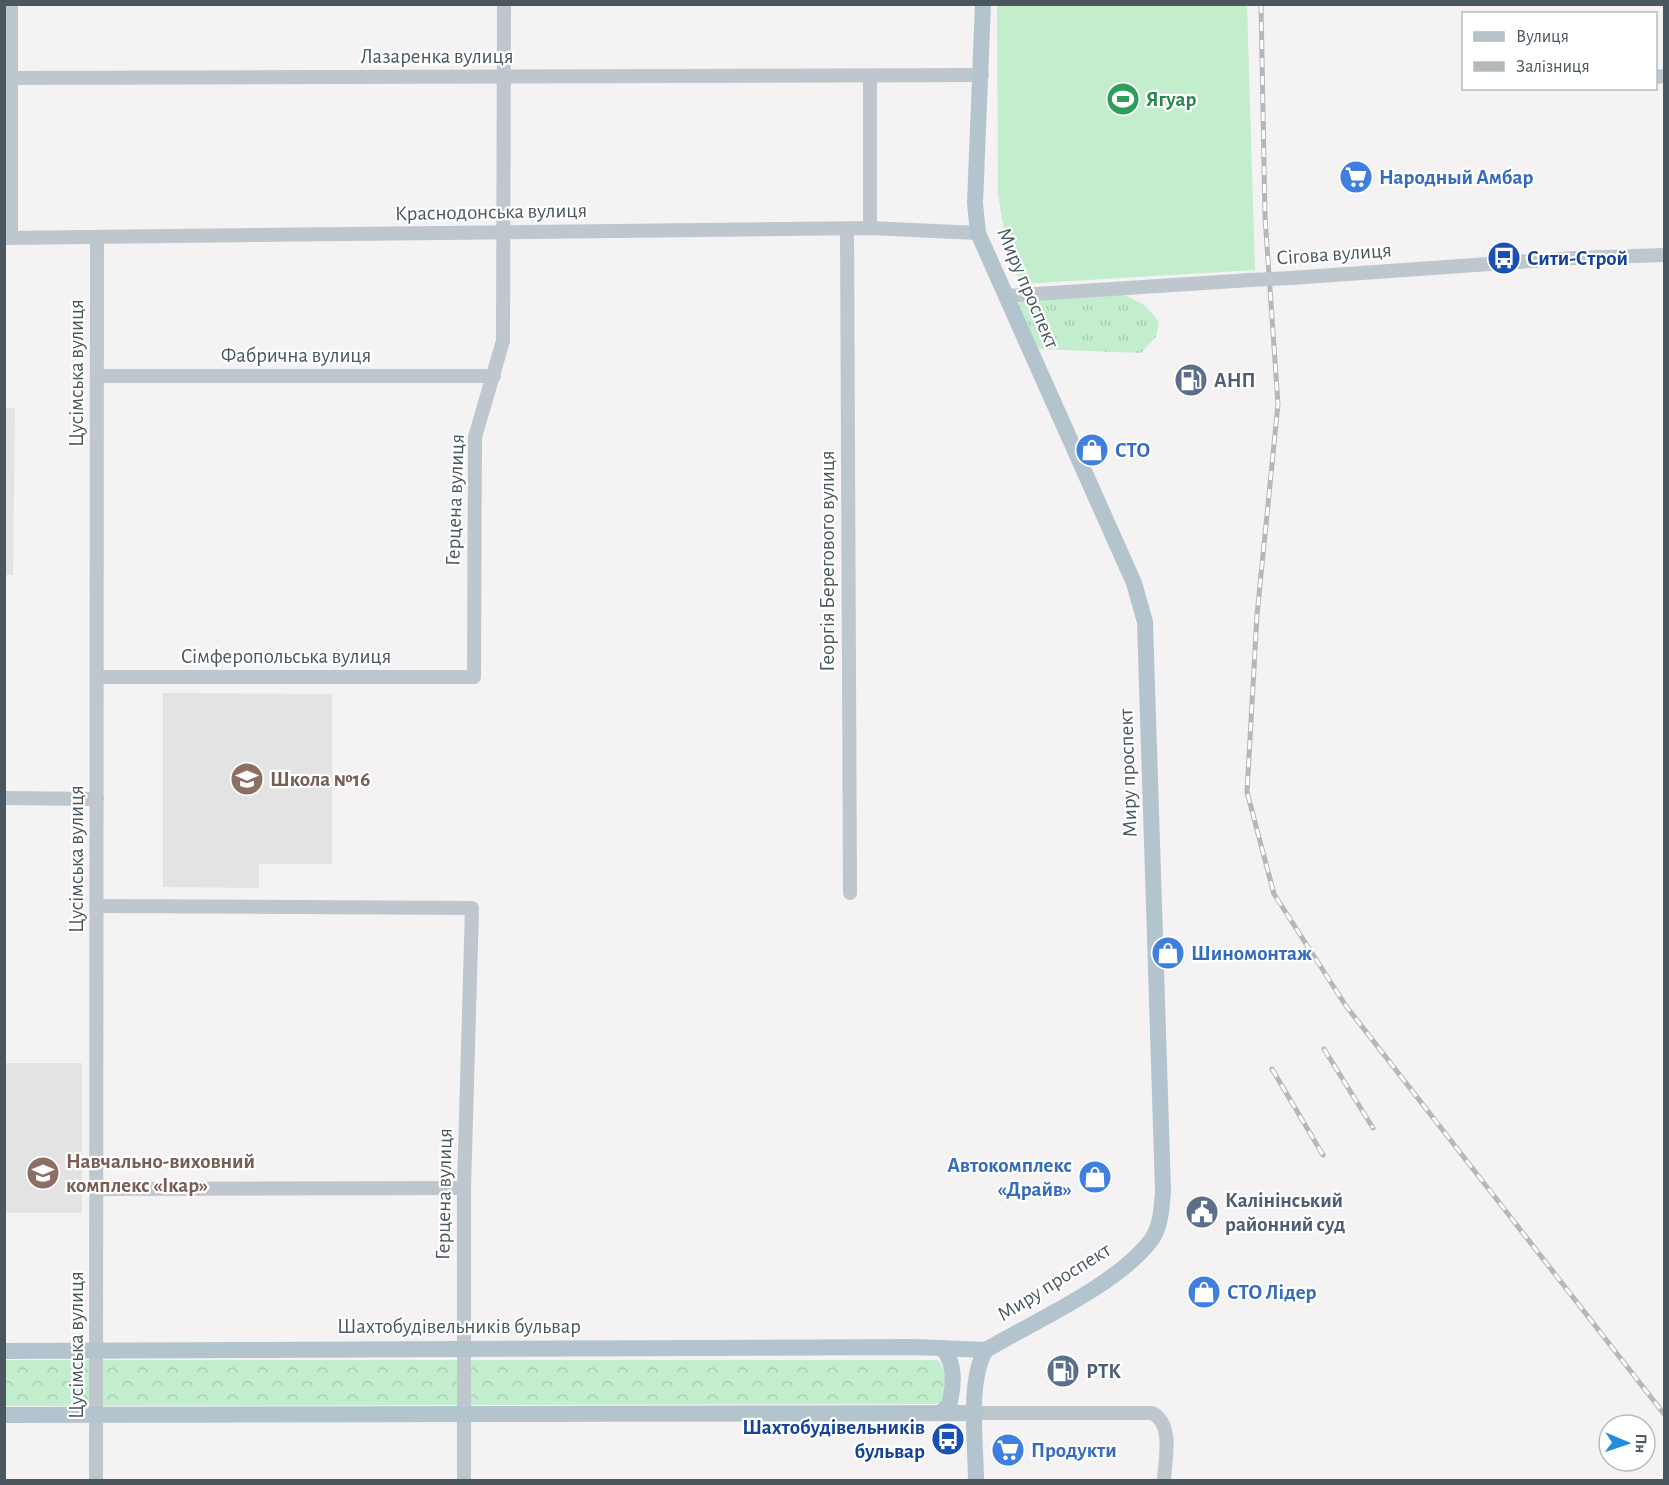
<svg xmlns="http://www.w3.org/2000/svg" width="1669" height="1485" viewBox="0 0 1669 1485" font-family="'Alegreya Sans',sans-serif">
	<style>
		.education { fill: #e4e3e3 }
		.grass { fill: url(#grass-tufts) }
		.forest { fill: url(#forest-crowns) }
		.pitch { fill: #c3eece }
		.lines { fill: none; stroke-linecap: round; stroke-linejoin: round }
		.minor { stroke: #bec7cd; stroke-width: 14 }
		.major { stroke: #b3c4ce; stroke-width: 16 }
		.rail-casing { stroke: #b4b8bb; stroke-width: 5 }
		.rail { stroke: #fff; stroke-width: 3; stroke-dasharray: 9; stroke-linecap: butt }
		.minor-bridge { stroke: #bec7cd; stroke-width: 14 }
		.labels { text-anchor: middle; dominant-baseline: central; stroke-width: 4.5; stroke-linejoin: round; paint-order: stroke }
		.street-label { font-size: 21px; fill: #4a575e; stroke: #fff }
		.leisure-label { font-size: 21px; font-weight: bold; fill: #27864d; stroke: #fff; text-anchor: start }
		.shop-label { font-size: 21px; font-weight: bold; fill: #366cbe; stroke: #fff; text-anchor: start }
		.transit-label { font-size: 21px; font-weight: bold; fill: #164399; stroke: #fff; text-anchor: start }
		.service-label { font-size: 21px; font-weight: bold; fill: #4e5e75; stroke: #fff; text-anchor: start }
		.education-label { font-size: 21px; font-weight: bold; fill: #785e54; stroke: #fff; text-anchor: start }
	</style>
	<defs>
		<pattern id="grass-tufts" width="24" height="20" patternUnits="userSpaceOnUse" patternTransform="scale(1.5)"><rect width="24" height="20" fill="#c3eece"/><path d="M3 7l-1-3M5 7V3M7 7l1-3M15 17l-1-3M17 17v-4M19 17l1-3" fill="none" stroke="#a9ceb3"/></pattern>
		<pattern id="forest-crowns" width="20" height="18" patternUnits="userSpaceOnUse" patternTransform="scale(1.5)"><rect width="20" height="18" fill="#c3eece"/><path d="M2 6a3 3 0 1 1 6 0M12 15a3 3 0 1 1 6 0" fill="none" stroke="#a9ceb3"/></pattern>
	</defs>
	<rect width="100%" height="100%" fill="#f4f2f2"/>
	<g class="education">
		<polygon points="5,408 15,408 13,575 5,575"/>
		<polygon points="163,693 332,694 332,864 259,864 259,888 163,887"/>
		<polygon points="4,1063 82,1063 82,1213 5,1213"/>
	</g>
	<polygon class="grass" points="1114,289 1146,306 1159,322 1156,337 1141,353 1040,349 1029,337 1017,307 1024,295"/>
	<path class="forest" d="M4,1360H937C948,1367 946,1391 941,1402L935,1404L5,1406Z"/>
	<polygon class="pitch" points="997,5 1247,5 1255,270 1021,284 1008,254 998,194"/>
	<g class="lines">
		<g class="minor">
			<polyline points="11,4 11,238"/>
			<polyline points="870,76 870,228"/>
			<polyline points="1656,77 1664,76"/>
			<polyline points="4,78 982,75"/>
			<polyline points="847,229 850,893"/>
			<polyline points="4,238 870,228 978,233"/>
			<polyline points="1291,278 1574,258 1664,255"/>
			<polyline points="1006,296 1250,280"/>
			<polyline points="97,376 494,376"/>
			<polyline points="97,677 474,677 475,437 503,341 504,4"/>
			<polyline points="4,798 97,799"/>
			<polyline points="97,906 472,908 464,1188 464,1480"/>
			<polyline points="97,1189 464,1188"/>
			<path d="M976,1413H1152C1174,1424 1165,1459 1164,1480"/>
			<polyline points="96,1480 97,238"/>
		</g>
		<g class="major">
			<polyline points="4,1351 913,1347 986,1350"/>
			<path d="M940,1413L949,1405C954,1386 956,1363 942,1348"/>
			<polyline points="4,1415 976,1413"/>
			<path d="M976,1480C976,1445 967,1379 986,1350C1035,1321 1119,1284 1152,1239C1161,1225 1162,1206 1163,1190L1145,622L1134,583L978,233L975,203L983,4"/>
		</g>
		<g class="rail-casing">
			<g id="rail">
				<polyline points="1261,4 1265,217 1278,404 1257,615 1247,792 1274,894 1346,1006 1664,1414"/>
				<polyline points="1324,1049 1373,1128"/>
				<polyline points="1272,1069 1323,1155"/>
			</g>
		</g>
		<use href="#rail" class="rail"/>
		<polyline class="minor-bridge" points="1250,280 1291,278"/>
	</g>
	<defs>
		<g id="stadium-disc" transform="scale(1.725)"><circle r="9.5" fill="#2e9e5b" stroke="#fff"/><path d="M0-5a6.5 5 0 1 0 0 10a6.5 5 0 1 0 0-10ZM-3.5-1.8h7v3.6h-7Z" fill="#fff"/></g>
		<g id="supermarket-disc" transform="scale(1.725)"><circle r="9.5" fill="#3f7fe0" stroke="#fff"/><path d="M-6-5.5h2.5l.6 2H6L4.5 2H-2.5L-4.4-4H-6ZM-1.5 3.2a1.3 1.3 0 1 0 .1 0ZM3 3.2a1.3 1.3 0 1 0 .1 0Z" fill="#fff"/></g>
		<g id="bus-disc" transform="scale(1.725)"><circle r="9.5" fill="#1a4fb4" stroke="#fff"/><path d="M-5-6H5V4H4V6H2V4H-2V6H-4V4H-5ZM-3.5-4V0h7V-4ZM-3.5 1.2v1.5H-2V1.2ZM2 1.2v1.5H3.5V1.2Z" fill="#fff"/></g>
		<g id="fuel-disc" transform="scale(1.725)"><circle r="9.5" fill="#5c6f8a" stroke="#fff"/><path d="M-5.5-6h7V0h2V4h1.3V-2.5L3-4.5l.8-.8L6-3V5H2.5V1h-1V6h-7ZM-4.2-4.7v3.2H.2V-4.7Z" fill="#fff"/></g>
		<g id="shop-disc" transform="scale(1.725)"><circle r="9.5" fill="#3f7fe0" stroke="#fff"/><path d="M-5-2.5h2.3a2.7 3.5 0 0 1 5.4 0H5L5.5 6h-11ZM-1.5-2.5h3a1.5 2.3 0 0 0-3 0Z" fill="#fff"/></g>
		<g id="school-disc" transform="scale(1.725)"><circle r="9.5" fill="#8d6e63" stroke="#fff"/><path d="M0-5L7-2L0 1L-7-2ZM-4 1L0 2.5L4 1V4Q0 6-4 4Z" fill="#fff"/></g>
		<g id="civic-disc" transform="scale(1.725)"><circle r="9.5" fill="#5c6f8a" stroke="#fff"/><path d="M-.6-6.5H3V-4.5H.6V-3L4-1V1h2V6H-6V1h2V-1L-.6-3ZM-1.2 2.5V6h2.4V2.5Z" fill="#fff"/></g>
	</defs>
	<g fill-rule="evenodd">
		<use href="#stadium-disc" x="1123" y="99"/>
		<use href="#supermarket-disc" x="1356" y="177"/>
		<use href="#bus-disc" x="1504" y="258"/>
		<use href="#fuel-disc" x="1191" y="380"/>
		<use href="#shop-disc" x="1092" y="450"/>
		<use href="#school-disc" x="247" y="779"/>
		<use href="#shop-disc" x="1168" y="953"/>
		<use href="#school-disc" x="43" y="1173"/>
		<use href="#shop-disc" x="1095" y="1177"/>
		<use href="#civic-disc" x="1202" y="1212"/>
		<use href="#shop-disc" x="1204" y="1292"/>
		<use href="#fuel-disc" x="1063" y="1371"/>
		<use href="#bus-disc" x="948" y="1439"/>
		<use href="#supermarket-disc" x="1008" y="1450"/>
	</g>
	<g class="labels">
		<g class="street-label">
			<text x="437" y="56">Лазаренка вулиця</text>
			<text transform="translate(491 212) rotate(-1)">Краснодонська вулиця</text>
			<text transform="translate(1334 254) rotate(-4)">Сігова вулиця</text>
			<text transform="translate(1028 288) rotate(67)">Миру проспект</text>
			<text x="296" y="355">Фабрична вулиця</text>
			<text transform="translate(76 373) rotate(-90)">Цусімська вулиця</text>
			<text transform="translate(455 500) rotate(-88)">Герцена вулиця</text>
			<text transform="translate(827 561) rotate(-90)">Георгія Берегового вулиця</text>
			<text x="286" y="656">Сімферопольська вулиця</text>
			<text transform="translate(1128 773) rotate(-92)">Миру проспект</text>
			<text transform="translate(76 859) rotate(-90)">Цусімська вулиця</text>
			<text transform="translate(444 1194) rotate(-89)">Герцена вулиця</text>
			<text transform="translate(1054 1282) rotate(-32)">Миру проспект</text>
			<text x="459" y="1326">Шахтобудівельників бульвар</text>
			<text transform="translate(76 1345) rotate(-90)">Цусімська вулиця</text>
		</g>
		<g class="leisure-label">
			<text x="1146" y="99">Ягуар</text>
		</g>
		<g class="shop-label">
			<text x="1379" y="177">Народный Амбар</text>
			<text x="1115" y="450">СТО</text>
			<text x="1191" y="953">Шиномонтаж</text>
			<text x="1072" y="1165" text-anchor="end">Автокомплекс<tspan x="1072" dy="24">«Драйв»</tspan></text>
			<text x="1227" y="1292">СТО Лідер</text>
			<text x="1031" y="1450">Продукти</text>
		</g>
		<g class="transit-label">
			<text x="1527" y="258">Сити-Строй</text>
			<text x="925" y="1427" text-anchor="end">Шахтобудівельників<tspan x="925" dy="24">бульвар</tspan></text>
		</g>
		<g class="service-label">
			<text x="1214" y="380">АНП</text>
			<text x="1225" y="1200">Калінінський<tspan x="1225" dy="24">районний суд</tspan></text>
			<text x="1086" y="1371">РТК</text>
		</g>
		<g class="education-label">
			<text x="270" y="779">Школа №16</text>
			<text x="66" y="1161">Навчально-виховний<tspan x="66" dy="24">комплекс «Ікар»</tspan></text>
		</g>
	</g>
	<rect width="1669" height="1485" fill="none" stroke="#4a575e" stroke-width="12"/>
	<rect x="1462" y="12" width="195" height="78" fill="#ffffff" stroke="#b7bcbf" stroke-width="1.5"/>
	<rect x="1474" y="32" width="30" height="9" fill="#b3c4ce" stroke="#b7bcbf" stroke-width="1.5"/>
	<text x="1516" y="42" font-size="18" fill="#4a575e">Вулиця</text>
	<rect x="1474" y="62" width="30" height="9" fill="#b4b8bb" stroke="#b7bcbf" stroke-width="1.5"/>
	<text x="1516" y="72" font-size="18" fill="#4a575e">Залізниця</text>
	<g transform="translate(1627 1443) rotate(92)"><circle r="28" fill="#ffffff" stroke="#b7bcbf" stroke-width="1.5"/>
	<path d="M0-4.5L10 22L0 15L-10 22Z" fill="#248cdb"/>
	<text y="-9" font-size="16" font-weight="bold" text-anchor="middle" fill="#4a575e">Пн</text>
	</g>
</svg>
